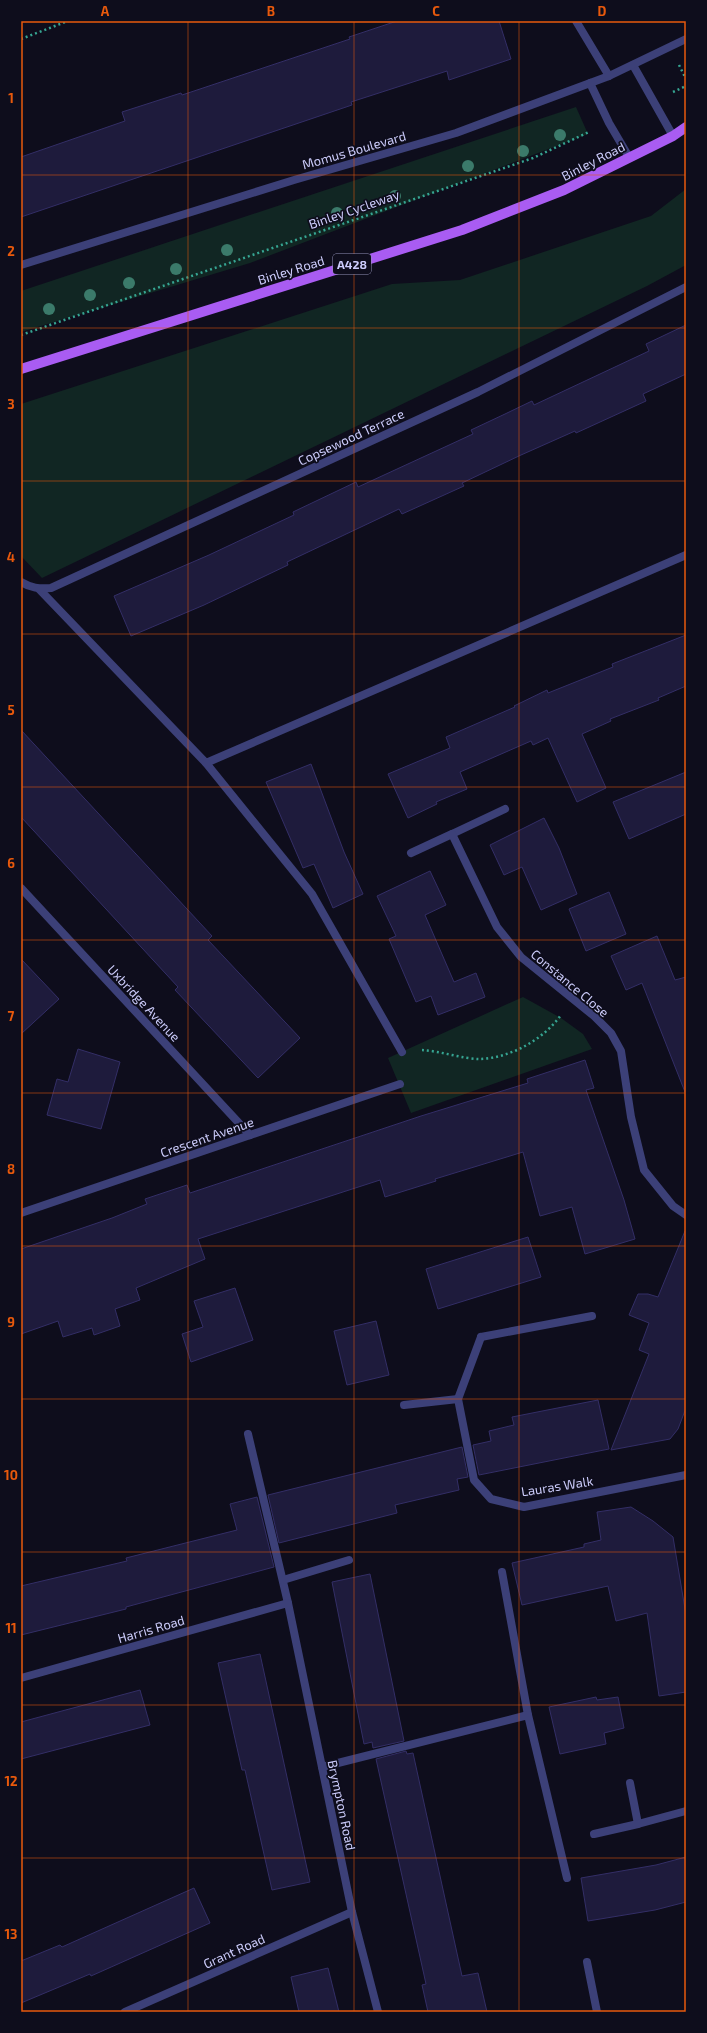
<svg xmlns="http://www.w3.org/2000/svg" width="707" height="2033" viewBox="0 0 707 2033" font-family="'Exo 2',sans-serif">
	<style>
		.green { fill: #112623 }
		.building { fill: #1e1b3c; stroke: #332e66 }
		.lines { fill: none; stroke-linecap: round; stroke-linejoin: round }
		.path { stroke: #36a592; stroke-width: 2.5; stroke-dasharray: 2 3; stroke-linecap: butt }
		.lane { stroke: #3c4078; stroke-width: 8 }
		.street { stroke: #3c4078; stroke-width: 8 }
		.primary { stroke: #a95cf2; stroke-width: 10 }
		.tree { fill: #3b7a6a }
		.grid { fill: none; stroke: #e8590c; stroke-width: 1; stroke-opacity: 0.55 }
		.labels { text-anchor: middle; dominant-baseline: central; stroke-width: 3.5; stroke-linejoin: round; paint-order: stroke }
		.shield { fill: #0e0d1c; stroke: #9393b8; stroke-width: 1 }
		.shield-label { font-size: 12px; font-weight: bold; fill: #ccccfb }
		.street-label { font-size: 13px; fill: #ccccfb; stroke: #0e0d1c }
		.neatline { fill: none; stroke: #e8590c; stroke-width: 1.5 }
		.grid-label { font-size: 13px; text-anchor: middle; font-weight: bold; fill: #e8590c }
	</style>
	<rect width="100%" height="100%" fill="#0e0d1c"/>
	<g class="green">
		<polygon points="576,107 588,134 250,263 21,332 21,291"/>
		<polygon points="686,189 686,265 647,286 42,578 21,556 21,404 392,284 460,280 651,216"/>
		<polygon points="523,997 561,1018 583,1034 592,1049 411,1113 388,1058"/>
	</g>
	<g class="building">
		<polygon points="397,21 499,21 511,59 449,80 447,71 351,102 352,105 21,217 21,157 125,121 122,112 181,93 182,95 350,39 349,37"/>
		<polygon points="686,325 686,374 643,394 646,401 576,433 575,431 521,455 462,483 464,486 402,514 399,509 287,562 288,565 204,605 131,636 114,596 209,555 294,515 293,512 356,482 358,487 473,434 471,430 505,414 532,401 534,405 649,351 646,344"/>
		<polygon points="686,635 686,686 658,698 659,700 610,719 611,721 582,734 606,788 577,802 548,738 533,745 531,741 460,772 467,789 436,802 437,804 408,818 388,774 450,748 446,737 515,707 514,706 547,690 548,693 613,667 612,664"/>
		<polygon points="21,730 212,936 208,940 300,1038 258,1078 175,990 178,987 21,817"/>
		<polygon points="311,764 344,852 363,894 333,908 314,864 303,868 266,782"/>
		<polygon points="686,772 686,814 629,839 613,802"/>
		<polygon points="544,818 559,848 577,894 541,910 522,867 504,875 490,845"/>
		<polygon points="430,871 446,905 425,915 454,982 476,973 485,997 438,1015 431,996 416,1002 389,939 396,936 377,896"/>
		<polygon points="609,892 626,934 586,951 569,909"/>
		<polygon points="657,936 675,980 686,977 685,1092 642,983 626,990 611,956"/>
		<polygon points="21,959 59,999 21,1034"/>
		<polygon points="78,1049 120,1062 101,1129 47,1115 57,1079 68,1082"/>
		<polygon points="585,1060 594,1088 586,1090 624,1200 635,1239 585,1254 572,1207 540,1216 523,1152 435,1179 436,1181 385,1197 380,1180 198,1239 205,1259 136,1288 140,1300 115,1309 120,1326 94,1335 92,1328 63,1337 58,1321 21,1334 21,1249 112,1218 147,1204 145,1199 187,1185 190,1193 421,1116 528,1083 527,1079"/>
		<polygon points="685,1231 686,1231 686,1408 678,1429 670,1439 611,1450 649,1354 639,1350 649,1323 629,1315 638,1294 648,1294 658,1297"/>
		<polygon points="528,1237 541,1277 438,1309 426,1269"/>
		<polygon points="235,1288 253,1340 191,1362 182,1334 203,1327 194,1301"/>
		<polygon points="376,1321 389,1375 347,1385 334,1331"/>
		<polygon points="598,1400 609,1449 479,1475 473,1445 491,1441 489,1431 514,1425 512,1417"/>
		<polygon points="462,1447 468,1477 457,1479 459,1490 395,1505 397,1513 279,1543 268,1495"/>
		<polygon points="257,1497 274,1567 126,1607 126,1609 21,1635 21,1586 127,1561 126,1558 237,1530 230,1504"/>
		<polygon points="631,1507 653,1521 673,1537 686,1615 686,1692 659,1696 647,1613 616,1621 608,1586 522,1605 512,1563 584,1547 584,1544 601,1540 597,1512"/>
		<polygon points="370,1574 404,1741 373,1748 372,1742 364,1744 332,1582"/>
		<polygon points="260,1654 310,1882 272,1890 245,1770 242,1770 218,1663"/>
		<polygon points="140,1690 150,1725 21,1759 21,1722"/>
		<polygon points="596,1697 597,1700 618,1697 624,1728 604,1733 606,1744 560,1754 549,1707"/>
		<polygon points="406,1751 407,1754 413,1753 462,1976 478,1973 487,2012 428,2012 422,1985 426,1984 376,1759"/>
		<polygon points="686,1857 686,1902 655,1910 588,1921 581,1878 656,1865"/>
		<polygon points="194,1888 210,1923 91,1976 90,1974 21,2003 21,1961 60,1945 62,1947"/>
		<polygon points="328,1968 339,2012 299,2012 291,1977"/>
	</g>
	<g class="lines">
		<g class="path">
			<polyline points="21,39 68,21"/>
			<polyline points="679,65 686,79"/>
			<polyline points="673,92 686,86"/>
			<polyline points="21,335 533,158 589,132"/>
			<path d="M422,1050C440,1051 463,1059 480,1059C510,1058 543,1040 561,1015"/>
		</g>
		<g class="lane">
			<polyline points="39,589 206,763 686,555"/>
			<polyline points="206,763 312,894 402,1052"/>
			<polyline points="481,1337 592,1316"/>
			<polyline points="248,1434 288,1603"/>
			<polyline points="502,1572 528,1715"/>
			<polyline points="283,1580 349,1560"/>
			<polyline points="322,1767 528,1715 567,1878"/>
			<polyline points="587,1962 597,2012"/>
		</g>
		<g class="street">
			<polyline points="576,21 609,76"/>
			<polyline points="633,65 673,136"/>
			<polyline points="590,83 609,123 629,157"/>
			<polyline points="21,265 294,180 456,133 609,76 686,39"/>
			<path d="M21,582C31,588 39,589 51,588L478,392L686,287"/>
			<polyline points="452,834 505,809"/>
			<polyline points="411,853 452,834 497,927 521,957 594,1016 611,1033 621,1051 631,1117 644,1170 673,1206 686,1215"/>
			<polyline points="21,888 250,1135"/>
			<polyline points="21,1213 400,1084"/>
			<polyline points="481,1337 458,1399 474,1480 491,1499 524,1507 686,1475"/>
			<polyline points="404,1405 458,1399"/>
			<polyline points="21,1678 288,1603 352,1912 378,2012"/>
			<polyline points="630,1783 638,1824"/>
			<polyline points="594,1834 638,1824 686,1811"/>
			<polyline points="125,2012 352,1912"/>
		</g>
		<polyline class="primary" points="21,369 462,230 564,190 673,136 686,127"/>
	</g>
	<g class="tree">
		<circle cx="560" cy="135" r="6"/>
		<circle cx="523" cy="151" r="6"/>
		<circle cx="468" cy="166" r="6"/>
		<circle cx="395" cy="196" r="6"/>
		<circle cx="337" cy="213" r="6"/>
		<circle cx="227" cy="250" r="6"/>
		<circle cx="176" cy="269" r="6"/>
		<circle cx="129" cy="283" r="6"/>
		<circle cx="90" cy="295" r="6"/>
		<circle cx="49" cy="309" r="6"/>
	</g>
	<path class="grid" d="M188,21V2012M354,21V2012M519,21V2012M21,175H686M21,328H686M21,481H686M21,634H686M21,787H686M21,940H686M21,1093H686M21,1246H686M21,1399H686M21,1552H686M21,1705H686M21,1858H686"/>
	<g class="labels">
		<rect class="shield" x="333" y="254" width="38" height="20" rx="3"/>
		<g class="shield-label">
			<text x="352" y="264">A428</text>
		</g>
		<g class="street-label">
			<text transform="translate(354 150) rotate(-16)">Momus Boulevard</text>
			<text transform="translate(593 161) rotate(-27)">Binley Road</text>
			<text transform="translate(354 209) rotate(-19)">Binley Cycleway</text>
			<text transform="translate(291 270) rotate(-17)">Binley Road</text>
			<text transform="translate(351 437) rotate(-25)">Copsewood Terrace</text>
			<text transform="translate(570 983) rotate(40)">Constance Close</text>
			<text transform="translate(144 1003) rotate(47)">Uxbridge Avenue</text>
			<text transform="translate(207 1137) rotate(-19)">Crescent Avenue</text>
			<text transform="translate(557 1486) rotate(-9)">Lauras Walk</text>
			<text transform="translate(151 1629) rotate(-16)">Harris Road</text>
			<text transform="translate(342 1805) rotate(78)">Brympton Road</text>
			<text transform="translate(234 1951) rotate(-24)">Grant Road</text>
		</g>
	</g>
	<rect width="707" height="2033" fill="none" stroke="#0e0d1c" stroke-width="44"/>
	<rect x="22" y="22" width="663" height="1989" class="neatline"/>
	<g class="grid-label">
		<text x="105" y="16">A</text>
		<text x="271" y="16">B</text>
		<text x="436" y="16">C</text>
		<text x="602" y="16">D</text>
		<text x="11" y="103">1</text>
		<text x="11" y="256">2</text>
		<text x="11" y="409">3</text>
		<text x="11" y="562">4</text>
		<text x="11" y="715">5</text>
		<text x="11" y="868">6</text>
		<text x="11" y="1021">7</text>
		<text x="11" y="1174">8</text>
		<text x="11" y="1327">9</text>
		<text x="11" y="1480">10</text>
		<text x="11" y="1633">11</text>
		<text x="11" y="1786">12</text>
		<text x="11" y="1939">13</text>
	</g>
</svg>
